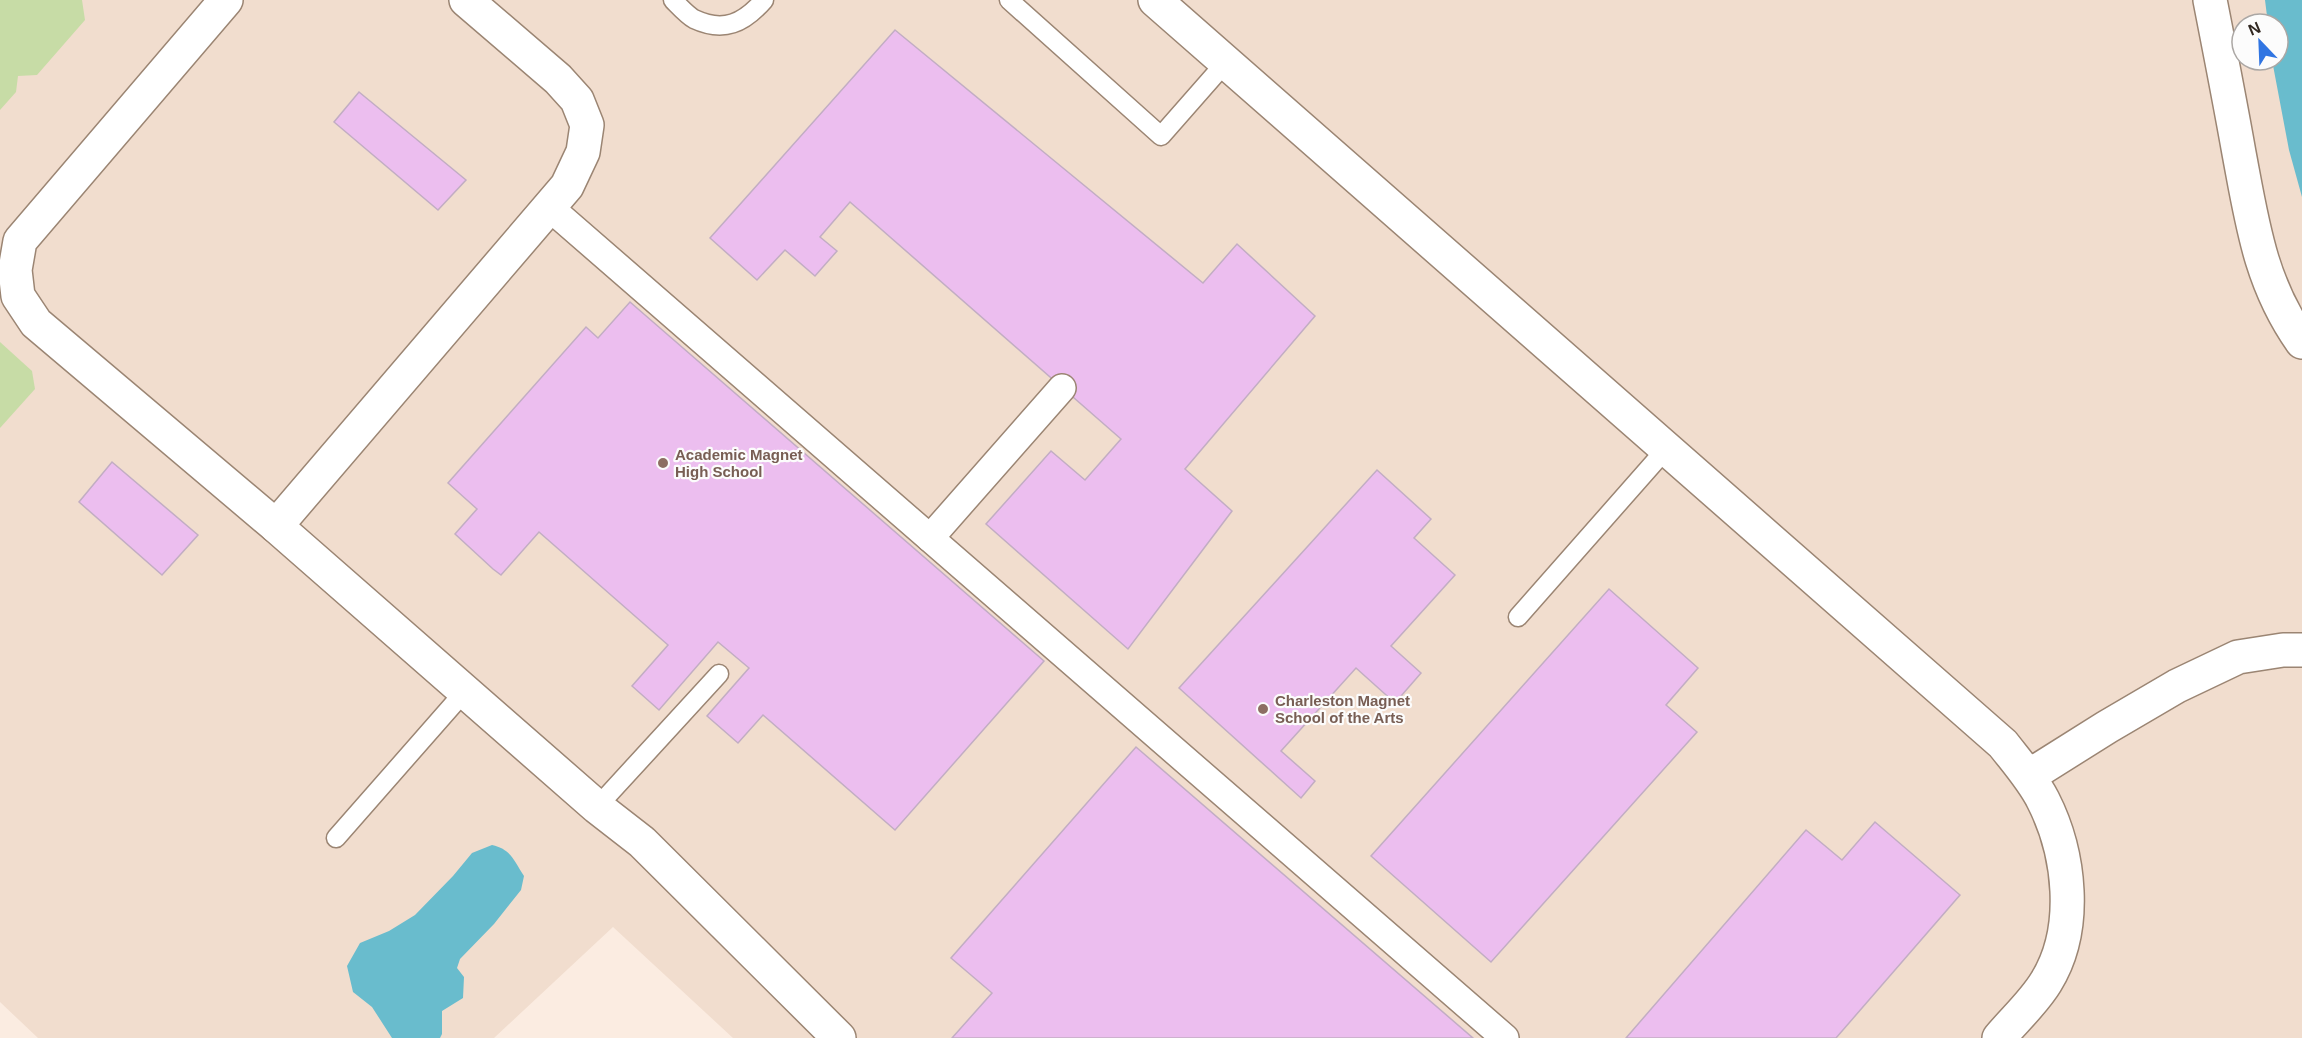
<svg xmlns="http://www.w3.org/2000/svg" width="2302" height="1038" viewBox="0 0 2302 1038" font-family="Arial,sans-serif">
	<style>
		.education { fill: #f1ddce; fill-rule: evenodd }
		.green { fill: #c7dca6 }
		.water { fill: #69bccd }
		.building { fill: #ecbeef; stroke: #c2adc3; stroke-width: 1.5 }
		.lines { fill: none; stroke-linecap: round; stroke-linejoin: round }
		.service-casing { stroke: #9b8573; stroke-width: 21 }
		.pedestrian-casing { stroke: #9b8573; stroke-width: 30 }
		.minor-casing { stroke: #9b8573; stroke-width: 36 }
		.service { stroke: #fff; stroke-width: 18 }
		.pedestrian { stroke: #fff; stroke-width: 27 }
		.minor { stroke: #fff; stroke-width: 33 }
		.education-dot { fill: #8d6e63; stroke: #fcfcfc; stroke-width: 2 }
		.labels { text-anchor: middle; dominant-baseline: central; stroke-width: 4.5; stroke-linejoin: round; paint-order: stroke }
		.education-label { font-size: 15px; font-weight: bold; fill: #785e54; stroke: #fcfcfc; text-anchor: start }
	</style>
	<rect width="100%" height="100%" fill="#fbece1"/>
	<path class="education" d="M0,0H2302V1038H733L613,927L494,1038H38L0,1002ZM2242,24H2278V60H2242Z"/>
	<g class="green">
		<polygon points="0,0 82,0 85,20 37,75 18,76 16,92 0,110"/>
		<polygon points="0,342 32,371 35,389 0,428"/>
	</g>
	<g class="water">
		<polygon points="2265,0 2302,0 2302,197 2289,150 2272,60 2278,60 2278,24 2268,24"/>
		<path d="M492,845C511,849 514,861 524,876L521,890L494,924L460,959L457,968L464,977L463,998L442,1011V1034L440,1038H392L372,1007L353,992L347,966L360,943L389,931L415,915L453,876L472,853Z"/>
	</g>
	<g class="building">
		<polygon points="895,30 1203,283 1237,244 1315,316 1185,469 1232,511 1128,649 986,524 1051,451 1085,480 1121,439 850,202 820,237 837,251 815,276 785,250 757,280 710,238"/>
		<polygon points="359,92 466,180 438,210 334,122"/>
		<polygon points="630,302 1044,661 895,830 763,715 738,743 707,716 749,668 718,642 659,710 632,686 668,645 539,532 501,575 493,569 455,534 477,509 448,483 586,327 598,338"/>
		<polygon points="112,462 198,535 162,575 79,502"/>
		<polygon points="1377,470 1431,519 1414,538 1455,575 1391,646 1421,673 1395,703 1356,668 1281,751 1315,781 1301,798 1179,688"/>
		<polygon points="1609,589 1698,668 1666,705 1697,732 1491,962 1371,856"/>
		<polygon points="1136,747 1473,1038 952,1038 992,993 951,958"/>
		<polygon points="1875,822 1960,895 1836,1038 1626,1038 1806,830 1842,860"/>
	</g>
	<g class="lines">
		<g class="service-casing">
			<g id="service">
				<path d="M673,0C679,6 687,15 694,19C724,33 744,23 764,0"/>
				<polyline points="1009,0 1161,136 1226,62"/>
				<polyline points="1518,617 1666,449"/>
				<polyline points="597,807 719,674"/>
				<polyline points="336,838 465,691"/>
			</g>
		</g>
		<g class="pedestrian-casing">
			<g id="pedestrian">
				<polyline points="549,207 1505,1038"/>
				<polyline points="930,538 1062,388"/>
			</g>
		</g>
		<g class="minor-casing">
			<g id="minor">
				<polyline points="226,0 20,241 15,270 18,296 36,323 276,526 567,186 583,152 587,125 577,100 558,79 466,0"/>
				<path d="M1155,0L2003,744C2017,762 2033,780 2043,800C2070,853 2079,929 2046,982C2034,1002 2014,1020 1999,1038"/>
				<path d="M2210,0C2220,51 2230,102 2239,153C2252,222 2260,283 2302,342"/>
				<polyline points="276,526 597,807 642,842 839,1038"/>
				<polyline points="2029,776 2107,727 2177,686 2238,657 2283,650 2302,650"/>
			</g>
		</g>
		<use href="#service" class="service"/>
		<use href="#pedestrian" class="pedestrian"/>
		<use href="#minor" class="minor"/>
	</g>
	<g class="education-dot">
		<circle cx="663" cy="463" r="6"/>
		<circle cx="1263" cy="709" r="6"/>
	</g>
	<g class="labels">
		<g class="education-label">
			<text x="675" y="454">Academic Magnet<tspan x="675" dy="17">High School</tspan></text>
			<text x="1275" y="700">Charleston Magnet<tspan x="1275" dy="17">School of the Arts</tspan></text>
		</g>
	</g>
	<g transform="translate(2260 42) rotate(337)"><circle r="28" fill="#fcfcfc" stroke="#aba7a4" stroke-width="1.5"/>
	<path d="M0-4.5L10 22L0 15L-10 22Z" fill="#3075e2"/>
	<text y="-9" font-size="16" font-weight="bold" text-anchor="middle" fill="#312821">N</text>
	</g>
</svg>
